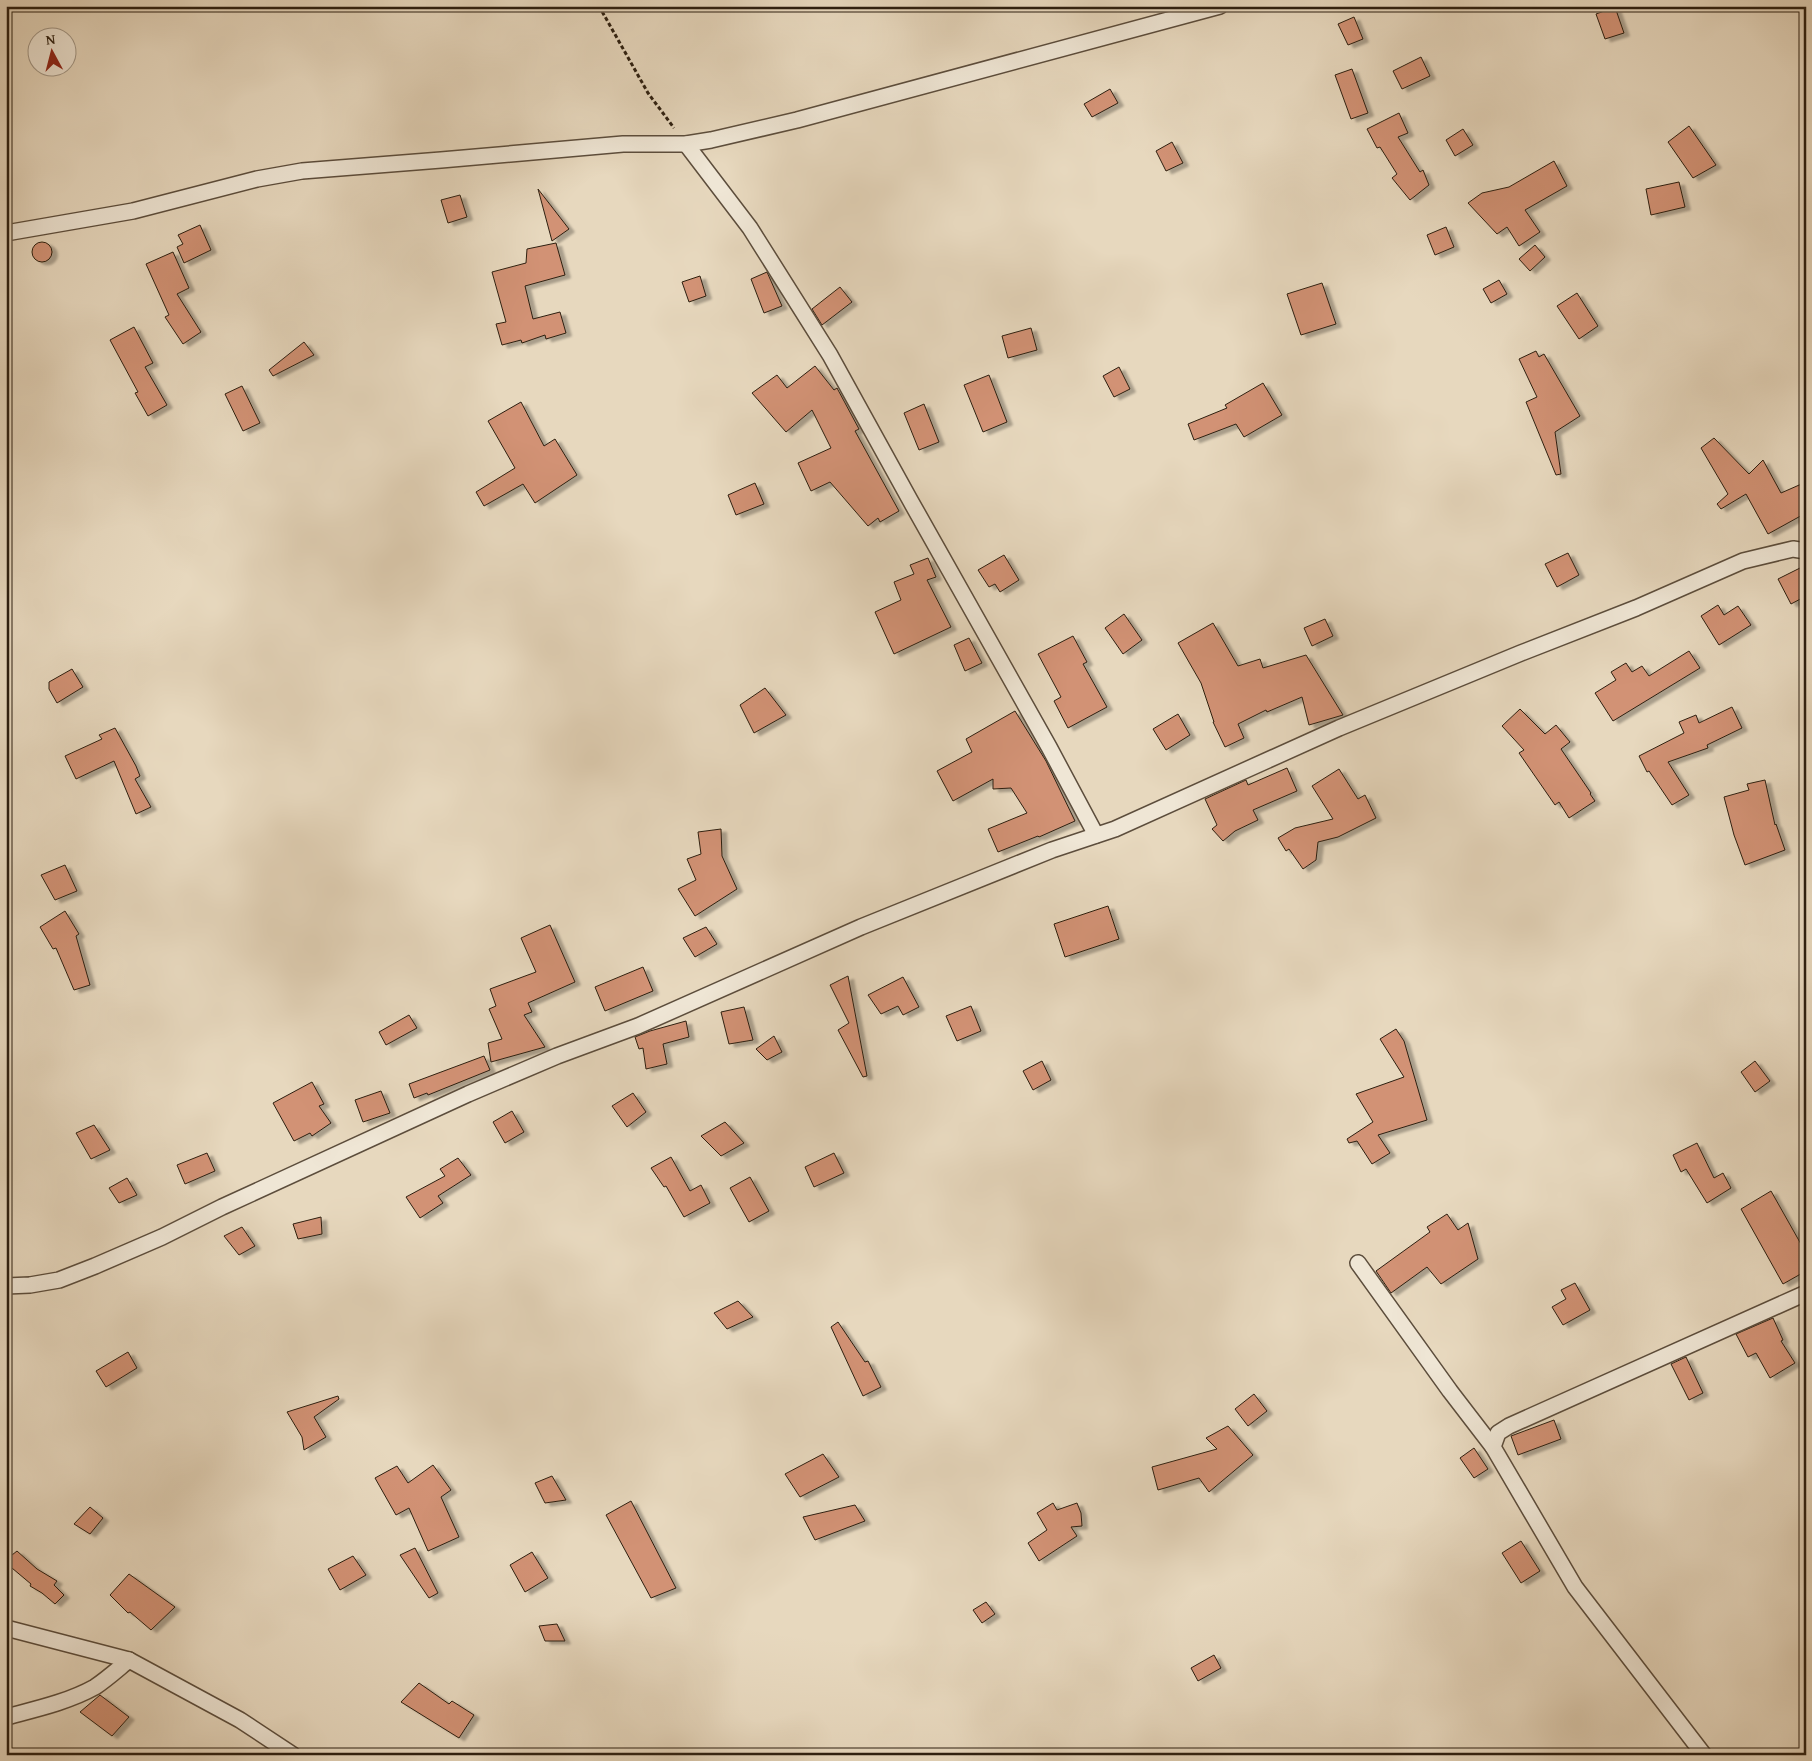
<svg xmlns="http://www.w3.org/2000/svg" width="1812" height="1761" viewBox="0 0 1812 1761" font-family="'Gentium Book Plus',serif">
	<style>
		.building { fill: #d29275; stroke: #2d1f10; filter: url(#shadow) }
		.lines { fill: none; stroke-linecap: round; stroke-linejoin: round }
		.minor-casing { stroke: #5c4d3c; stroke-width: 18 }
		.path { stroke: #2d1f10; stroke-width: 3; stroke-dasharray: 4 2.5; stroke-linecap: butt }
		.minor { stroke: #efe6d5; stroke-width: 15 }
	</style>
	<defs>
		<filter id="shadow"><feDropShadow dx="5.5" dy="3" stdDeviation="1" flood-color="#0004"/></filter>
	</defs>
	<rect width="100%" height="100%" fill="#e7d8be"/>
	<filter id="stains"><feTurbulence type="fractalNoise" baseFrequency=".004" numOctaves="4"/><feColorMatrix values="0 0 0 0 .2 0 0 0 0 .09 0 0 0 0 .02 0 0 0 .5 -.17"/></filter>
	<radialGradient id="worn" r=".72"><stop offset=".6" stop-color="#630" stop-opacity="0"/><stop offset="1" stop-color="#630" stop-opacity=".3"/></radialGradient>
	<g class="building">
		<polygon points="1615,7 1624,33 1605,39 1596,14"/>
		<polygon points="1354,17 1363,39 1348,45 1338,24"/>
		<polygon points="1421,57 1430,76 1402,89 1393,71"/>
		<polygon points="1352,69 1368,113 1351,119 1335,75"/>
		<polygon points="1110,89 1118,103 1092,117 1084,104"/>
		<polygon points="1399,113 1408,133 1398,137 1420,172 1423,170 1429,185 1410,200 1392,178 1397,174 1380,147 1377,148 1367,129"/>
		<polygon points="1689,126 1716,165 1693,178 1668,142"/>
		<polygon points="1463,129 1473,145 1455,156 1446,140"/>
		<polygon points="1172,142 1183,163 1166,171 1156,151"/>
		<polygon points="1554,161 1567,186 1525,210 1540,232 1519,246 1507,227 1497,234 1468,203 1482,193 1509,187"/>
		<polygon points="1679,182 1685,207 1651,215 1646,189"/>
		<polygon points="538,189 569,229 552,241"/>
		<polygon points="460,195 467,217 448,223 441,200"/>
		<polygon points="200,225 211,250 184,263 177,247 183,244 178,235"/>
		<polygon points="1446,227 1454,247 1435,255 1427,235"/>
		<circle cx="42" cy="252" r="10"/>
		<polygon points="556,243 565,275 525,286 533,319 560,312 566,333 546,339 545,335 522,343 521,340 502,345 496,324 506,322 492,272 526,263 527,249"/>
		<polygon points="1535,245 1545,257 1530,271 1519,259"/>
		<polygon points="173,252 189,288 177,294 201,332 183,344 165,317 169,315 146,264"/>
		<polygon points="767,272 782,306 764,313 751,279"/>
		<polygon points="700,276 706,296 689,302 682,282"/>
		<polygon points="1499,280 1507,294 1491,303 1483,289"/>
		<polygon points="1322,283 1336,324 1301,335 1287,294"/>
		<polygon points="840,287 852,302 822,325 812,309"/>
		<polygon points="1577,293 1598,326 1579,339 1557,306"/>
		<polygon points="134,327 153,363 145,367 167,405 148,416 135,393 138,392 110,340"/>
		<polygon points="1031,328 1037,350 1008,358 1002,336"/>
		<polygon points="304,342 314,355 273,376 269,370"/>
		<polygon points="1536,351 1539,357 1544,354 1580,416 1555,432 1561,474 1556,475 1526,402 1537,397 1519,359"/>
		<polygon points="815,366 834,390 837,388 859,429 855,431 899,511 880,522 878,518 868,526 830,482 811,491 798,463 831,448 812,410 786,432 752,393 777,375 787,388"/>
		<polygon points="1119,367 1130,389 1114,397 1103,376"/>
		<polygon points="989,375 1007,422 983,432 964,385"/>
		<polygon points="1263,383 1282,415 1244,437 1236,424 1194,440 1188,424 1227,408 1225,405"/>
		<polygon points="242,386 260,423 243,431 225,394"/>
		<polygon points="521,402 544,446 555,439 577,475 535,503 523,484 484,506 476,492 515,468 488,421"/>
		<polygon points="924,404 939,442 919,450 904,413"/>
		<polygon points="1714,438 1749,474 1763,460 1781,493 1806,482 1806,513 1768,534 1746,494 1721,509 1717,504 1728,494 1701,448"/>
		<polygon points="755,483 764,504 736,515 728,495"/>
		<polygon points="1568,553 1579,575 1557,587 1545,564"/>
		<polygon points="1004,555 1019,580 1000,592 995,584 989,587 978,570"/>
		<polygon points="928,558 936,577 927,580 951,627 894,654 875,612 901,600 894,582 914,574 910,565"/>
		<polygon points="1806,565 1806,596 1791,604 1778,579"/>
		<polygon points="1718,605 1724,615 1738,606 1751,625 1719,645 1701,616"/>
		<polygon points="1124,614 1142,640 1123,654 1105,628"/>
		<polygon points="1325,619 1333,636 1312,646 1304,628"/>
		<polygon points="1213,623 1238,666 1260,659 1263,668 1306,655 1343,715 1309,725 1302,697 1267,712 1266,710 1238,724 1244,738 1225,747 1213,722 1214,722 1201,683 1178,643"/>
		<polygon points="1073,636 1087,662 1083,664 1107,707 1068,728 1054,701 1061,697 1038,654"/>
		<polygon points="969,638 982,663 965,671 954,645"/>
		<polygon points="1689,651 1700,668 1613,721 1595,693 1616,680 1611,672 1626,663 1632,672 1642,666 1649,676"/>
		<polygon points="72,669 83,687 57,703 49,689 49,682"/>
		<polygon points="765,688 786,715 754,733 740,705"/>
		<polygon points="1732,707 1742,728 1707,745 1708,748 1668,762 1689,795 1672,805 1649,771 1647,772 1639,756 1684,733 1679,722 1696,715 1699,723"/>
		<polygon points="1520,709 1545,734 1556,725 1570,742 1561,749 1591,793 1590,794 1595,801 1569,818 1559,802 1555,805 1519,753 1524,750 1502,726"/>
		<polygon points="1015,711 1046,761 1075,821 1039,837 1038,836 998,852 988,829 1027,813 1011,788 993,789 993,779 953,801 937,771 972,752 966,739"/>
		<polygon points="1178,714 1190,735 1166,750 1153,729"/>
		<polygon points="115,728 136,766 140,776 135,779 151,807 136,814 114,761 76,779 65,756 102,739 99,735"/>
		<polygon points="1287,768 1297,791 1253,810 1258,820 1235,831 1223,841 1212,829 1217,825 1205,799 1246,780 1248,785"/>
		<polygon points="1339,769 1358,799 1365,795 1376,818 1338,837 1318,842 1316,860 1303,869 1289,849 1286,851 1278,838 1295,828 1333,819 1312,786"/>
		<polygon points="1765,780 1775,825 1776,824 1785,850 1745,865 1734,835 1724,797 1749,790 1747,784"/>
		<polygon points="721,829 722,856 737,889 695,916 678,889 696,880 687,859 701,854 698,832"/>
		<polygon points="65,865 77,891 55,900 41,875"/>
		<polygon points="1108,906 1119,939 1065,957 1054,924"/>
		<polygon points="65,911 79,934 76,936 90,985 74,990 56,948 53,949 40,927"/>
		<polygon points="550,925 575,982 528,1003 532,1012 524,1015 545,1047 491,1062 488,1043 502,1039 489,1009 496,1006 490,989 536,972 521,938"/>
		<polygon points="706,927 717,944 695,957 683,938"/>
		<polygon points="643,967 653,991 605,1011 595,987"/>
		<polygon points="848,976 867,1076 863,1077 838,1030 849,1023 830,985"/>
		<polygon points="903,977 919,1007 903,1015 898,1006 881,1014 868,995"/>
		<polygon points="971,1006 981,1031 957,1041 946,1016"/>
		<polygon points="744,1007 753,1040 729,1044 721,1012"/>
		<polygon points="409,1015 417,1028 386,1045 379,1032"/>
		<polygon points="686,1021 689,1037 663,1044 667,1064 646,1069 643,1048 639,1049 635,1037 650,1031"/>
		<polygon points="1396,1029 1404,1041 1427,1120 1378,1135 1390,1153 1372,1164 1357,1141 1349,1143 1347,1139 1373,1122 1356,1094 1404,1077 1380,1039"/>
		<polygon points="774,1036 782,1052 767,1060 756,1049"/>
		<polygon points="484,1056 490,1070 428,1095 427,1093 414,1098 409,1084"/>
		<polygon points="1042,1061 1051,1080 1033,1090 1023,1071"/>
		<polygon points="1755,1061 1770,1081 1755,1092 1741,1072"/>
		<polygon points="312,1082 324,1104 319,1106 331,1123 312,1136 310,1133 294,1141 273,1103"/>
		<polygon points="381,1091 390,1113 363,1122 355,1100"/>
		<polygon points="633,1093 646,1112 627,1127 612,1106"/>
		<polygon points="512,1111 524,1132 505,1143 493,1122"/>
		<polygon points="725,1122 744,1143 721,1156 701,1136"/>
		<polygon points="94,1125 110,1150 91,1159 76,1133"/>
		<polygon points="1697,1143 1714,1178 1723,1173 1731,1188 1707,1203 1686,1169 1681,1172 1673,1155"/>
		<polygon points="207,1153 215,1171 185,1184 177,1165"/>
		<polygon points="834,1153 844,1173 814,1187 805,1167"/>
		<polygon points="671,1157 690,1191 701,1185 710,1203 684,1217 666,1186 664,1187 651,1168"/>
		<polygon points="458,1158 471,1175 438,1196 443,1203 420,1218 406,1197 445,1176 440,1169"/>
		<polygon points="750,1177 769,1211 749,1222 730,1188"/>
		<polygon points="127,1178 137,1195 119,1203 109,1188"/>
		<polygon points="1771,1191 1806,1253 1806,1271 1783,1284 1741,1209"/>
		<polygon points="1447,1214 1458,1230 1468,1223 1478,1259 1441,1284 1427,1267 1391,1293 1376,1271 1430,1232 1427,1227"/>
		<polygon points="321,1217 322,1234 298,1239 293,1224"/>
		<polygon points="242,1227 255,1246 239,1255 224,1236"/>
		<polygon points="1575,1283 1590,1310 1563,1325 1552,1307 1566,1299 1561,1290"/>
		<polygon points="738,1301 753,1317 727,1329 714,1313"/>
		<polygon points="1773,1318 1783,1340 1781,1341 1795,1363 1770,1378 1756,1353 1748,1357 1736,1334"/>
		<polygon points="838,1322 865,1362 868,1361 881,1387 863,1396 831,1327"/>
		<polygon points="128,1352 137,1368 106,1387 96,1371"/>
		<polygon points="1686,1357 1703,1393 1689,1400 1671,1364"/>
		<polygon points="1254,1394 1267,1411 1248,1426 1235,1409"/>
		<polygon points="338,1396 339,1399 314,1417 326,1437 304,1450 302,1437 287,1412"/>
		<polygon points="1554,1420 1561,1439 1518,1455 1511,1436"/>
		<polygon points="1228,1426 1253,1455 1209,1492 1199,1478 1158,1490 1152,1467 1217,1449 1206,1438"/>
		<polygon points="1474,1448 1488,1469 1474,1478 1460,1458"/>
		<polygon points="823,1454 839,1477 800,1497 785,1474"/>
		<polygon points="433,1465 451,1490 441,1497 459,1537 428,1551 409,1508 396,1515 375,1478 397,1466 408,1483"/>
		<polygon points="552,1476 566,1500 545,1503 535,1483"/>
		<polygon points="631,1501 676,1588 651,1598 606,1515"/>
		<polygon points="1053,1503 1057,1510 1077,1503 1081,1513 1082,1526 1071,1527 1077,1536 1039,1561 1028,1543 1047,1530 1037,1513"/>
		<polygon points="855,1505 865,1521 815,1540 803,1517"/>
		<polygon points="90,1507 103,1518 90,1534 74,1524"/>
		<polygon points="1521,1541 1540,1571 1521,1583 1502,1553"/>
		<polygon points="415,1548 438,1593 429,1598 400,1555"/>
		<polygon points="6,1551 12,1555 17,1551 37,1569 57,1581 54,1585 64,1595 55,1604 42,1593 30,1586 31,1584 6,1563"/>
		<polygon points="532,1552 548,1578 525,1592 510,1565"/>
		<polygon points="353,1556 366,1575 340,1590 328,1569"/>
		<polygon points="129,1574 175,1607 151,1630 130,1612 128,1613 110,1595"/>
		<polygon points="986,1602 995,1614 982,1623 973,1610"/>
		<polygon points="557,1624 565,1641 545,1641 539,1626"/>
		<polygon points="1214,1655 1221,1668 1198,1681 1191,1668"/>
		<polygon points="419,1683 449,1704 452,1701 474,1715 459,1738 401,1702"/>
		<polygon points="100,1695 129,1717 112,1736 80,1712"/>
	</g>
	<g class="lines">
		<g class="minor-casing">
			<g id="minor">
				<polyline points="686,144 750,228 830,355 910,500 1049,747 1096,835"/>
				<polyline points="6,233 133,211 257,179 302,171 441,160 623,144 686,144 711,140 797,120 1220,6"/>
				<polyline points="1358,1263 1450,1391 1493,1447"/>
				<polyline points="6,1286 30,1285 59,1280 95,1266 162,1237 222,1207 468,1094 557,1056 638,1026 861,927 1052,850 1115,829 1339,728 1521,653 1636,608 1743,561 1793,549 1806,551"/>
				<polyline points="6,1628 129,1660 240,1720 293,1755"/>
				<path d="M6,1717C36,1709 68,1702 95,1687C107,1679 118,1669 129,1660"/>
				<polyline points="1704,1755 1575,1587 1493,1447 1498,1433 1509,1426 1806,1293"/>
			</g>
		</g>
		<polyline class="path" points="599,6 648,93 674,128"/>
		<use href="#minor" class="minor"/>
	</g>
	<rect width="1812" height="1761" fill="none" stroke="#e7d8be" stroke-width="25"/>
	<rect x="8" y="8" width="1797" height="1746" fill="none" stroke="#2d1f10" stroke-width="2.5"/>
	<rect x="12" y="12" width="1787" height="1736" fill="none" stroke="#2d1f10"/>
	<g transform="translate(52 52) rotate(353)"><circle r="24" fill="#efe6d5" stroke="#a19686"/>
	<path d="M0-4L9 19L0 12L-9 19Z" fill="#8f2418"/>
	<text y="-8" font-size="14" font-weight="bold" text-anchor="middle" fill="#2d1f10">N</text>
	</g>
	<rect width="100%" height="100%" filter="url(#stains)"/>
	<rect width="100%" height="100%" fill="url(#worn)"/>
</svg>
